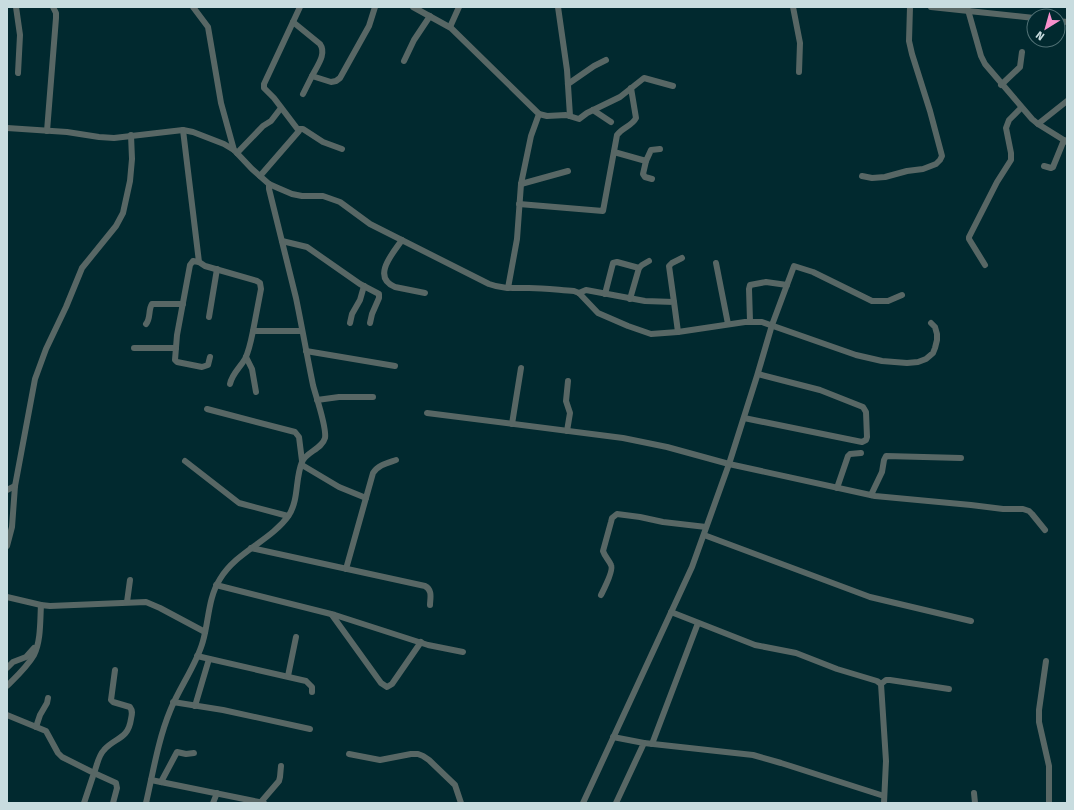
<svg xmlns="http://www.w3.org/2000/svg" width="1074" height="810" viewBox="0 0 1074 810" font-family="'Fira Sans',sans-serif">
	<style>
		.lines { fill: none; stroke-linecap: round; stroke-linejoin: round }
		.minor { stroke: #586765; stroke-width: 6 }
	</style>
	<rect width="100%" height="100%" fill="#01292f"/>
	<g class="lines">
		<g class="minor">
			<polyline points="16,7 20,35 18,73"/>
			<polyline points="193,7 208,27 221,103 234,150"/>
			<polyline points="413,7 451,28 539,114 531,136 521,184 517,239 508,288"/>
			<polyline points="558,7 567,70 570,116"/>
			<polyline points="793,7 800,43 799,72"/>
			<polyline points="931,7 1034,18"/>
			<polyline points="968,10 981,56 985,64 1032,119 1038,124 1067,142"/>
			<polyline points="1058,21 1067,22"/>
			<path d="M293,22L320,44C327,54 317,66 312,76L331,82L336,81L340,78L369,26L375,7"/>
			<polyline points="450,27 459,7"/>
			<polyline points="404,61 414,40 430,16"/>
			<polyline points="568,84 594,66 606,60"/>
			<polyline points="1001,85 1020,67 1022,52"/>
			<polyline points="303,94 312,76"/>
			<polyline points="593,110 611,122"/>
			<polyline points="539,114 547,116 566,115 579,119 587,113 620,97 644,78 673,86"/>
			<polyline points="1038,124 1067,101"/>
			<path d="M7,128L67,132L99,137L114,138L183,130L193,132L224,144L234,150L252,169L269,184L278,188L292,194L302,196H323L340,202L370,224L489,284C502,289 515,288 529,288C544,288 559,290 574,291L579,293L598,313L628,326L651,334L678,332L745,322H762L856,355L882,361L907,363L918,362L926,359L933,353L935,348L937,340V334L935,327L931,323"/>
			<polyline points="299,129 303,129 323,142 342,149"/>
			<polyline points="183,130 199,262 205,266 257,281 260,283 261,289 253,331 302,331"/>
			<polyline points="47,131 56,18 56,13 53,7"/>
			<polyline points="614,152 646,161 651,150 660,149"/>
			<polyline points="237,153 263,126 271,121 281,108"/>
			<polyline points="646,161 643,174 645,177 652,179"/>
			<polyline points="1044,166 1051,168 1053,167 1064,140"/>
			<polyline points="260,176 299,131 274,98 264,88 264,84 300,7"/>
			<polyline points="862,176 872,178 885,177 907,171 923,169 936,164 940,160 942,156 930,111 912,54 909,41 910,7"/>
			<polyline points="521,184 568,171"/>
			<path d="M519,204L603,211L617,135C623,127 632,126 636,118L631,88"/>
			<path d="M402,240C393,253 371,277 395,287L425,293"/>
			<polyline points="282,241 307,247 360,284 379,294 379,298 372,314 370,323"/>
			<polyline points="199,262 193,261 190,265 177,335 175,360 177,362 202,367 208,365 210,357"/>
			<polyline points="716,263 728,324"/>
			<polyline points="985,265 969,239 969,237 997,182 1011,160 1011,153 1006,128 1009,120 1021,108"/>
			<polyline points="579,293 586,290 645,301 674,302 678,332"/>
			<polyline points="605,294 613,263 617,262 639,268"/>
			<polyline points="630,299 639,268 642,265 649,261"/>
			<polyline points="674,302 669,266 672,263 682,258"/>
			<polyline points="209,317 217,269"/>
			<polyline points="750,321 749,289 750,285 766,282 787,285"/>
			<polyline points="350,323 352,314 360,300 364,286"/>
			<path d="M146,324C151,318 148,310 152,304H183"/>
			<polyline points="134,348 176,348"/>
			<polyline points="306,351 395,366"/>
			<polyline points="246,357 252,369 256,392"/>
			<path d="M230,384C232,374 239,369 245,359C249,351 251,341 253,331"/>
			<polyline points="317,400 339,397 373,397"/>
			<polyline points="207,409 295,432 299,437 302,461"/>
			<polyline points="427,413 623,438 667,447 729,464 875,496 971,505 1003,509 1023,509 1029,511 1032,514 1045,530"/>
			<polyline points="744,418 862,442 866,440 867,437 866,412 863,407 820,390 758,374"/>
			<polyline points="512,424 521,368"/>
			<polyline points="567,431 570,413 566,401 568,381"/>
			<polyline points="185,461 239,503 288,516"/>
			<polyline points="302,465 339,487 366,498"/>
			<polyline points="837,488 848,456 850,454 861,453"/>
			<polyline points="7,490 15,486"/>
			<polyline points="871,495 882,472 884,460 886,456 961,458"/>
			<polyline points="704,535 870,597 971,621"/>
			<polyline points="7,546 12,527 15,486 35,379 46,349 66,307 82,268 116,226 123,213 130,181 132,159 131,135"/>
			<path d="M251,548L425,586C433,590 430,599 430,605"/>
			<path d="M346,569L373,473C378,465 387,463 396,460"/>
			<polyline points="216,585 335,615 428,645 463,652"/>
			<path d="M601,595C604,589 614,570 611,565C609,560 605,557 603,551L611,522L612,518L617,514L640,517L663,522L706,527"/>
			<polyline points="7,597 41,605 50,606 146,602 160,608 205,632"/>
			<polyline points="127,602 130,580"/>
			<polyline points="671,612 755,645 796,653 837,669 877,681 881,684"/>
			<polyline points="332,615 381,683 387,687 392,684 421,642"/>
			<polyline points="197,656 306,681 312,687 312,692"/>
			<polyline points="1046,661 1039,710 1039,722 1049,766 1049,803"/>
			<polyline points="7,668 13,662 26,657 34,648"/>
			<polyline points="288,676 296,637"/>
			<path d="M7,686C16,677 27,667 34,655C41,641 40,621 41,605"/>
			<polyline points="173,702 223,710 310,729"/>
			<polyline points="195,706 209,659"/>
			<polyline points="7,715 46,731 58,753 62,757 94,773 84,803"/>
			<polyline points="36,727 40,715 47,703 48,698"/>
			<polyline points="613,737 644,743 616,803"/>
			<polyline points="644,743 753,755 781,763 884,796"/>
			<polyline points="652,744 698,623"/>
			<polyline points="349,754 380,760 411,754 418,754 423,756 429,760 455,785 461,803"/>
			<polyline points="151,780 264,803"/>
			<polyline points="161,782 177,752 186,754 194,753"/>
			<polyline points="974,793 975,803"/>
			<polyline points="261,802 279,781 280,777 281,766"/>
			<path d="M113,803L117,788L116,783L94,773C97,766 98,756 104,750C115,737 128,740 131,719C132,714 133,711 130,707L113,702L111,700L115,670"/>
			<path d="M146,803C153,773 158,740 170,711C179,688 197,664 203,641C209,620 208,598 220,579C237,551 271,541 289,515C299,499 295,479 302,462C306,452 322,449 325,438C327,427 316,397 313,385C307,356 302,327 296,298C287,262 278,226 269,189V184"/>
			<polyline points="213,803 217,793"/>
			<polyline points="583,803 692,567 729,464 757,376 772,325 794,266 813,272 872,301 888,301 902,295"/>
			<polyline points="884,803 886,761 881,684 886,680 890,680 949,689"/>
		</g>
	</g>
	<rect width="1074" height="810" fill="none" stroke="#c8dcdf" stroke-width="16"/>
	<g transform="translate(1046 28) rotate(217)"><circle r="19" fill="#01292f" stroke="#517175"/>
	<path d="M0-3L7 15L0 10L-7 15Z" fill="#f890cc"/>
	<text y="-6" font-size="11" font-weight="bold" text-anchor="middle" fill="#c8dcdf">N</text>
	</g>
</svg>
